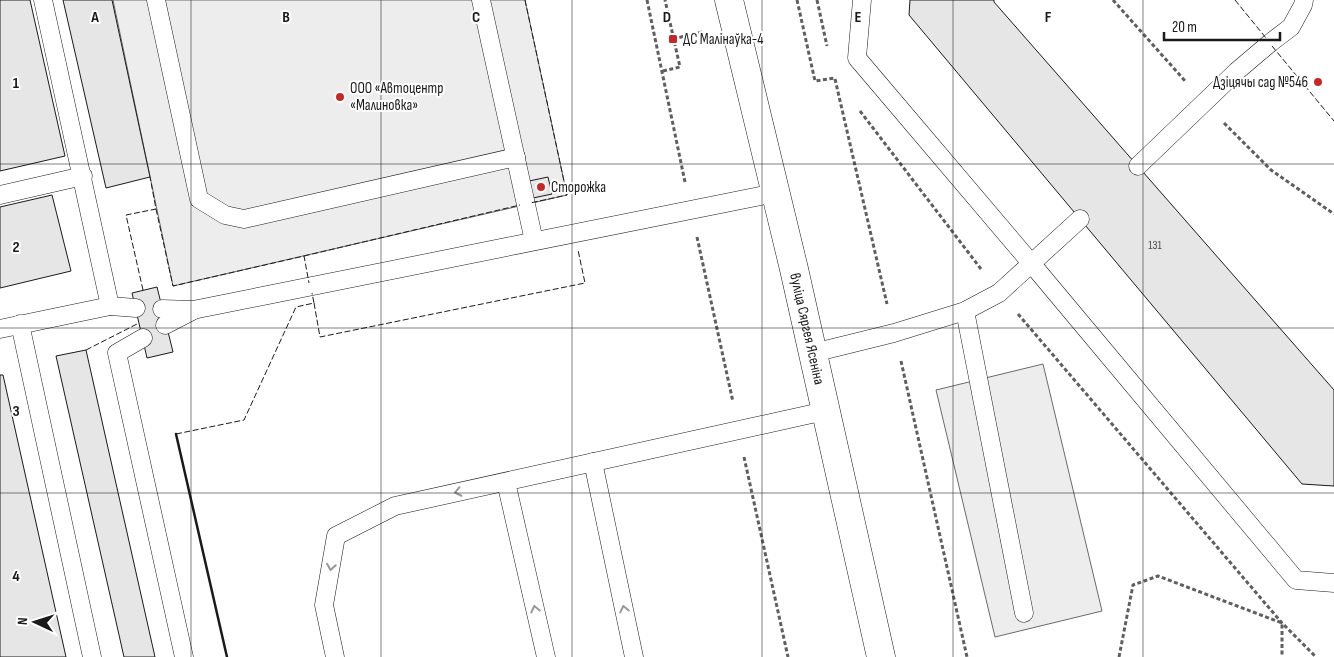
<svg xmlns="http://www.w3.org/2000/svg" width="1334" height="657" viewBox="0 0 1334 657" font-family="'Sofia Sans Condensed',sans-serif">
	<style>
		.parking { fill: #ededed; stroke: #6a6a6a }
		.building { fill: #e6e6e6; stroke: #1a1a1a }
		.lines { fill: none; stroke-linecap: round; stroke-linejoin: round }
		.service-casing { stroke: #1a1a1a; stroke-width: 19 }
		.secondary-casing { stroke: #1a1a1a; stroke-width: 29 }
		.path { stroke: #5f5f5f; stroke-width: 3; stroke-dasharray: 4 2.5; stroke-linecap: butt }
		.service { stroke: #fff; stroke-width: 18 }
		.secondary { stroke: #fff; stroke-width: 28 }
		.fence { stroke: #1a1a1a; stroke-width: 1; stroke-dasharray: 6 2.5; stroke-linecap: butt }
		.wall { stroke: #1a1a1a; stroke-width: 2.5 }
		.oneway { stroke: #989898 }
		.grid { fill: none; stroke: #1a1a1a; stroke-width: 1; stroke-opacity: 0.55 }
		.poi-dot { fill: #c62828; stroke: #fff; stroke-width: 2 }
		.labels { text-anchor: middle; dominant-baseline: central; stroke-width: 4; stroke-linejoin: round; paint-order: stroke }
		.number-label { font-size: 12px; fill: #4d4d4d }
		.poi-label { font-size: 15px; fill: #1a1a1a; stroke: #fff; text-anchor: start }
		.street-label { font-size: 15px; fill: #1a1a1a; stroke: #fff }
		.grid-label { font-size: 16px; text-anchor: middle; font-weight: bold; fill: #1a1a1a; stroke: #fff; stroke-width: 4; stroke-linejoin: round; paint-order: stroke }
	</style>
	<rect width="100%" height="100%" fill="#fff"/>
	<g class="parking">
		<polygon points="113,0 525,0 567,195 173,286"/>
		<polygon points="1043,364 1102,611 995,637 936,390"/>
	</g>
	<g class="building">
		<polygon points="0,0 30,0 65,156 0,171"/>
		<polygon points="63,0 112,0 150,177 106,188"/>
		<polygon points="910,0 994,0 994,2 1334,390 1334,486 1302,484 909,15"/>
		<polygon points="548,177 552,194 533,198 529,181"/>
		<polygon points="52,195 71,271 0,288 0,207"/>
		<polygon points="157,287 173,352 147,358 132,293"/>
		<polygon points="86,350 155,657 124,657 56,356"/>
		<polygon points="0,375 3,375 66,657 0,657"/>
	</g>
	<g class="lines">
		<g class="service-casing">
			<g id="service">
				<polyline points="43,0 110,306 136,308"/>
				<polyline points="156,0 199,199 225,215 244,219 516,157"/>
				<polyline points="481,0 534,241"/>
				<polyline points="862,0 857,58 1031,263 1296,580 1334,583"/>
				<polyline points="1138,166 1237,71 1270,43 1291,27 1303,5 1304,0"/>
				<polyline points="0,195 83,176"/>
				<polyline points="162,309 193,310 775,193"/>
				<polyline points="965,311 1024,613"/>
				<polyline points="20,324 92,657"/>
				<polyline points="165,325 192,311"/>
				<polyline points="0,329 110,306"/>
				<polyline points="143,338 117,353 184,657"/>
				<polyline points="813,353 894,333 965,311 999,293 1080,219"/>
				<polyline points="593,462 634,657"/>
				<polyline points="506,482 546,657"/>
				<polyline points="335,657 324,605 336,536 395,506 825,411"/>
			</g>
		</g>
		<g class="secondary-casing">
			<g id="secondary">
				<path id="s1" d="M729,0L794,269L881,657"/>
			</g>
		</g>
		<g class="path">
			<polyline points="647,0 685,182"/>
			<polyline points="797,0 815,81 835,78"/>
			<polyline points="817,0 827,46"/>
			<polyline points="1113,0 1186,82"/>
			<polyline points="673,39 702,32"/>
			<polyline points="663,71 680,67 665,0"/>
			<polyline points="835,79 887,304"/>
			<polyline points="860,111 981,269"/>
			<polyline points="1224,123 1271,170 1334,214"/>
			<polyline points="697,237 733,402"/>
			<polyline points="1018,314 1282,623 1316,657"/>
			<polyline points="901,361 967,657"/>
			<polyline points="744,457 788,657"/>
			<polyline points="1119,657 1133,585 1158,576 1282,623 1282,657"/>
		</g>
		<use href="#service" class="service"/>
		<use href="#secondary" class="secondary"/>
		<g class="fence">
			<polyline points="525,0 567,195 530,203"/>
			<polyline points="1235,0 1266,38"/>
			<polyline points="1272,46 1334,121"/>
			<polyline points="156,209 173,286 304,256 309,283"/>
			<polyline points="304,256 520,205"/>
			<polyline points="143,290 126,215 156,209 150,177"/>
			<polyline points="314,303 320,337 585,283 578,250"/>
			<polyline points="86,350 139,323"/>
			<polyline points="176,434 244,420 296,307 314,303 312,293"/>
		</g>
		<polyline class="wall" points="176,434 227,657"/>
	</g>
	<defs><path id="oneway-chevron" d="M-2-3.5L2.5 0L-2 3.5" fill="none" stroke-width="1.6" stroke-linecap="round" stroke-linejoin="round" transform="scale(1.25)"/></defs>
	<g class="oneway">
		<use href="#oneway-chevron" transform="translate(458 492) rotate(168)"/>
		<use href="#oneway-chevron" transform="translate(331 567) rotate(99)"/>
		<use href="#oneway-chevron" transform="translate(535 609) rotate(-103)"/>
		<use href="#oneway-chevron" transform="translate(624 609) rotate(-102)"/>
	</g>
	<path class="grid" d="M191,0V657M381,0V657M572,0V657M762,0V657M953,0V657M1143,0V657M0,164H1334M0,328H1334M0,493H1334"/>
	<g class="poi-dot">
		<rect x="668" y="34" width="10" height="10" rx="2.5"/>
		<circle cx="1318" cy="82" r="5"/>
		<circle cx="340" cy="97" r="5"/>
		<circle cx="541" cy="187" r="5"/>
	</g>
	<g class="labels">
		<g class="number-label">
			<text x="1155" y="245">131</text>
		</g>
		<g class="poi-label">
			<text x="683" y="39">ДС Малінаўка-4</text>
			<text x="1308" y="82" text-anchor="end">Дзіцячы сад №546</text>
			<text x="350" y="88">ООО «Автоцентр<tspan x="350" dy="17">«Малиновка»</tspan></text>
			<text x="551" y="187">Сторожка</text>
		</g>
		<g class="street-label">
			<text stroke="none"><textPath href="#s1" startOffset="338">вуліца Сяргея Ясеніна</textPath></text>
		</g>
	</g>
	<g class="grid-label">
		<text x="95" y="22">A</text>
		<text x="286" y="22">B</text>
		<text x="476" y="22">C</text>
		<text x="667" y="22">D</text>
		<text x="858" y="22">E</text>
		<text x="1048" y="22">F</text>
		<text x="16" y="88">1</text>
		<text x="16" y="252">2</text>
		<text x="16" y="416">3</text>
		<text x="16" y="581">4</text>
	</g>
	<g transform="translate(35 622) rotate(274)" stroke="#ffffff" stroke-width="4" paint-order="stroke">
	<path d="M0-4L9 19L0 12L-9 19Z" fill="#1a1a1a"/>
	<text y="-8" font-size="14" font-weight="bold" text-anchor="middle" fill="#1a1a1a">N</text>
	</g>
	<path d="M1164 32v8h116v-8" fill="none" stroke="#1a1a1a" stroke-width="2.5"/>
	<text x="1172" y="32" font-size="15" fill="#1a1a1a" stroke="#ffffff" stroke-width="4" paint-order="stroke">20 m</text>
</svg>
